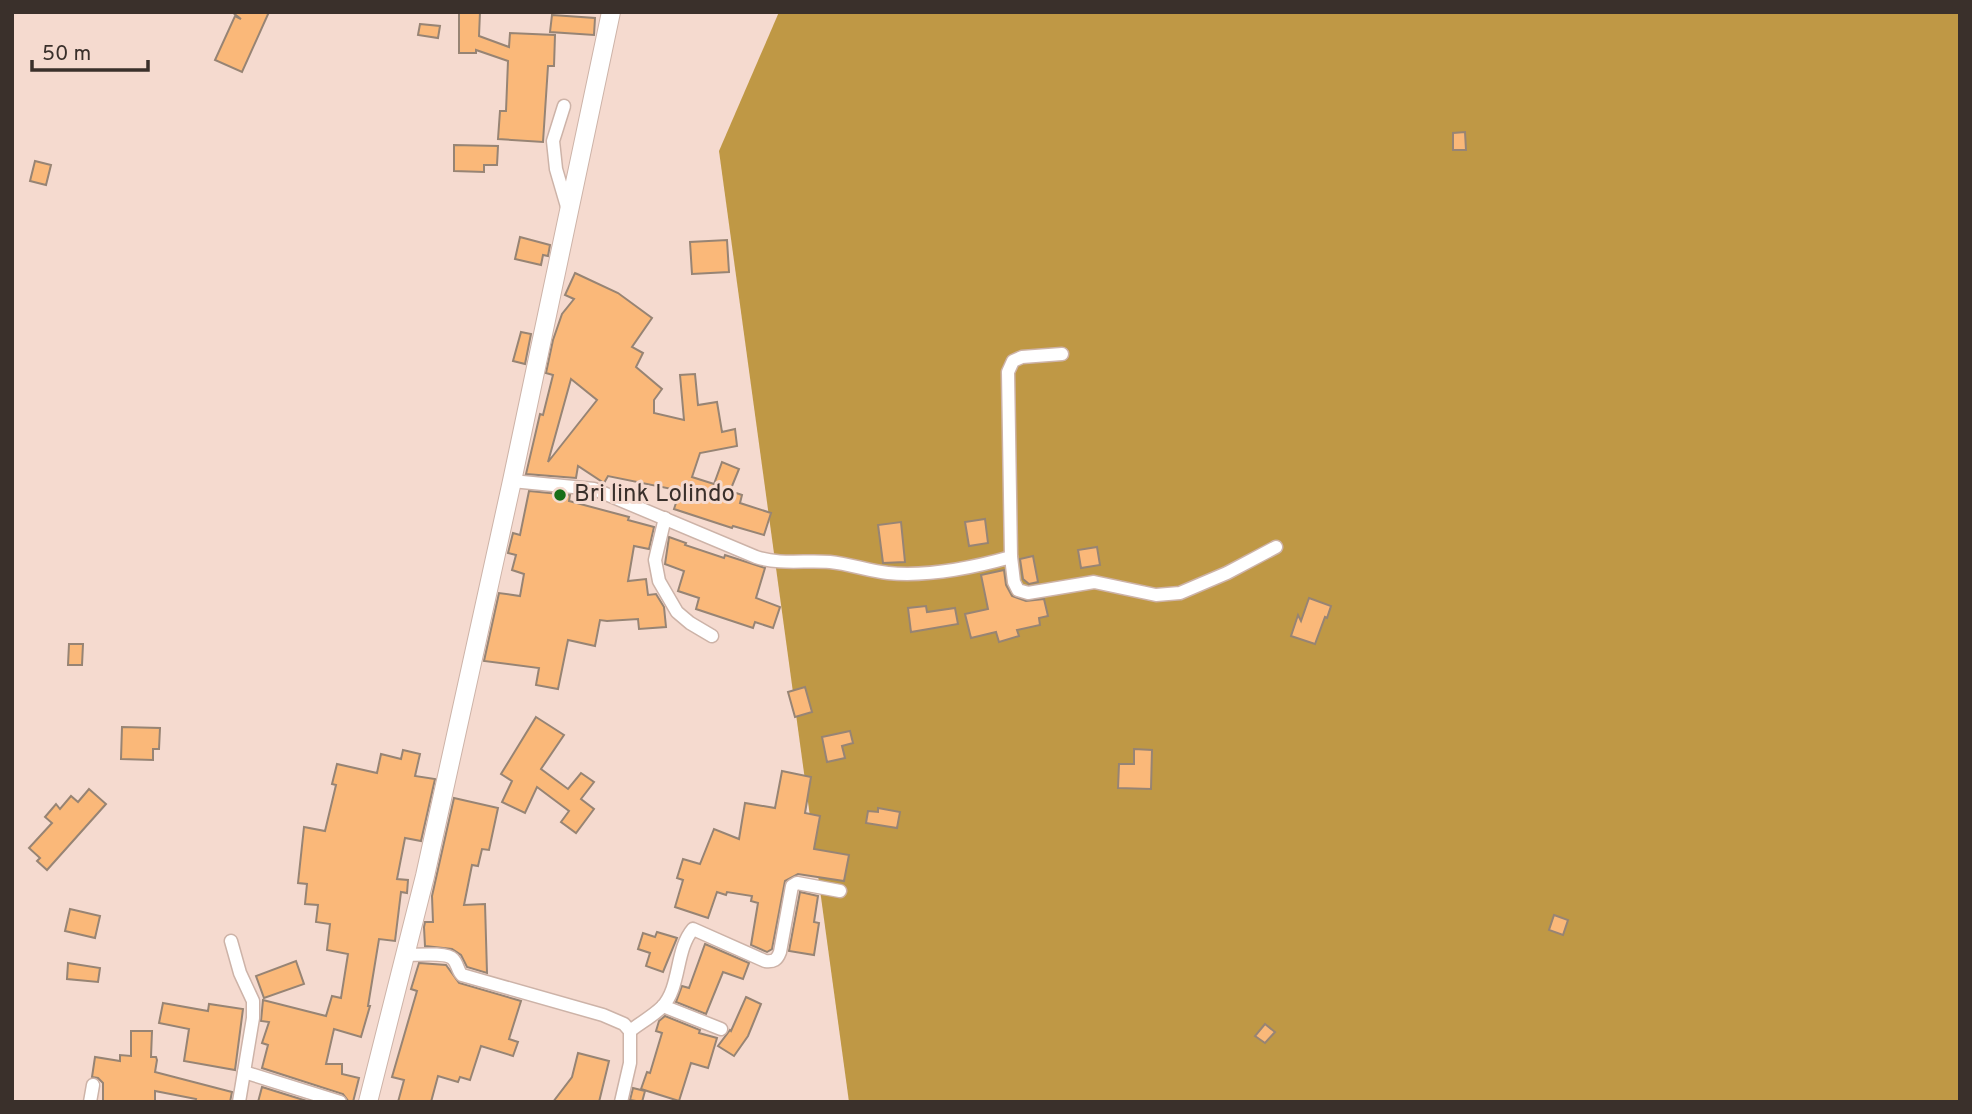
<svg xmlns="http://www.w3.org/2000/svg" width="1972" height="1114" viewBox="0 0 1972 1114" font-family="Overpass,sans-serif">
	<style>
		.forest { fill: #bf9845 }
		.building { fill: #fab879; stroke: #978474; stroke-width: 2; fill-rule: evenodd }
		.lines { fill: none; stroke-linecap: round; stroke-linejoin: round }
		.street-casing { stroke: #cdb3a8; stroke-width: 15 }
		.secondary-casing { stroke: #cdb3a8; stroke-width: 20 }
		.street { stroke: #fff; stroke-width: 12 }
		.secondary { stroke: #fff; stroke-width: 18 }
		.poi-dot { fill: #186e18; stroke: #f5dacf; stroke-width: 2.5 }
		.labels { text-anchor: middle; dominant-baseline: central; stroke-width: 6; stroke-linejoin: round; paint-order: stroke }
		.poi-label { font-size: 24px; fill: #3a302b; stroke: #f5dacf; text-anchor: start }
	</style>
	<rect width="100%" height="100%" fill="#f5dacf"/>
	<polygon class="forest" points="779,12 1960,12 1960,1102 849,1102 719,151"/>
	<g class="building">
		<polygon points="232,12 269,12 242,72 215,60 235,16 241,19"/>
		<polygon points="459,12 480,12 479,36 509,47 510,33 555,35 554,66 548,66 543,142 498,139 500,111 506,111 508,61 476,50 476,53 459,53"/>
		<polygon points="552,15 595,18 594,35 550,32"/>
		<polygon points="420,24 440,26 438,38 418,35"/>
		<polygon points="1465,132 1466,150 1453,150 1453,133"/>
		<polygon points="454,145 498,146 497,165 484,165 484,172 454,171"/>
		<polygon points="35,161 51,165 46,185 30,181"/>
		<polygon points="520,237 550,245 548,256 543,255 541,265 515,259"/>
		<polygon points="727,240 729,272 692,274 690,242"/>
		<path d="M575,273L618,293L652,318L632,347L643,353L636,367L662,389L654,400V413L684,420L680,375L695,374L698,405L717,402L722,432L735,429L737,446L700,453L692,477L714,484L722,462L739,469L730,491L742,495L740,503L771,513L764,535L733,526L732,528L674,509L679,494L672,492V489L608,476L604,483L578,466L576,478L526,474L540,414L543,415L553,375L546,373L553,340L562,314L574,299L565,295ZM571,379L597,400L548,462Z"/>
		<polygon points="521,332 531,334 525,364 513,361"/>
		<polygon points="529,491 570,495 569,501 629,517 628,520 654,527 649,549 634,546 628,581 646,579 648,595 656,594 664,607 666,627 639,629 638,619 607,621 600,620 595,646 568,640 558,689 536,685 539,668 484,661 499,593 520,596 524,574 512,570 516,555 508,553 513,533 520,535"/>
		<polygon points="985,519 988,543 969,546 965,522"/>
		<polygon points="901,522 905,562 883,563 878,525"/>
		<polygon points="669,537 686,543 685,545 724,558 725,555 765,568 756,598 780,607 773,628 755,622 753,628 696,609 699,598 678,591 684,571 665,564"/>
		<polygon points="1097,547 1100,565 1081,568 1078,550"/>
		<polygon points="1033,556 1038,582 1029,584 1023,579 1020,559"/>
		<polygon points="1004,570 1006,585 1012,596 1026,601 1044,599 1048,616 1039,618 1040,625 1017,630 1019,636 999,642 996,632 971,638 965,614 988,609 981,575"/>
		<polygon points="1309,598 1331,606 1327,618 1325,617 1315,644 1291,636 1298,615 1301,621"/>
		<polygon points="926,606 927,612 955,608 958,624 911,632 908,608"/>
		<polygon points="69,644 83,644 82,665 68,665"/>
		<polygon points="805,687 812,712 795,717 788,692"/>
		<polygon points="536,717 564,735 541,769 568,789 581,773 594,782 581,799 594,809 576,833 561,822 569,811 537,787 525,813 502,802 512,781 501,774"/>
		<polygon points="122,727 160,728 159,749 153,749 153,760 121,759"/>
		<polygon points="850,731 853,743 842,746 845,758 827,762 822,737"/>
		<polygon points="1134,749 1152,750 1151,789 1118,788 1119,764 1134,764"/>
		<polygon points="403,750 420,754 415,776 435,779 421,841 405,838 397,879 408,880 407,893 401,892 395,941 379,939 368,1006 370,1006 361,1037 334,1029 326,1064 342,1064 342,1074 359,1078 353,1102 349,1102 343,1094 262,1068 268,1045 262,1043 269,1022 261,1021 263,1000 326,1016 332,996 341,998 348,954 327,950 330,924 316,922 318,905 305,904 307,884 298,883 304,827 325,831 336,785 332,784 337,764 377,773 381,754 401,759"/>
		<polygon points="782,771 811,777 805,813 820,816 814,849 849,855 844,881 798,874 785,881 772,949 767,952 751,945 758,903 751,901 752,896 727,892 726,895 717,892 708,918 675,907 683,880 677,878 683,859 700,864 714,829 739,839 745,803 775,808"/>
		<polygon points="89,789 106,804 47,870 37,861 40,858 29,848 52,823 45,817 56,804 60,809 71,796 78,802"/>
		<polygon points="454,798 498,808 489,850 482,849 478,866 472,865 464,905 485,904 487,973 467,967 461,955 452,949 425,946 424,927 425,922 433,922 432,896"/>
		<polygon points="878,808 900,812 897,828 866,823 868,811 878,812"/>
		<polygon points="800,892 818,896 814,922 819,923 814,955 789,951"/>
		<polygon points="70,909 100,916 95,938 65,931"/>
		<polygon points="1554,915 1568,920 1563,935 1549,930"/>
		<polygon points="657,932 677,938 663,972 646,966 650,953 638,949 643,933 655,937"/>
		<polygon points="705,944 749,963 743,979 723,972 706,1014 676,1002 682,986 689,988"/>
		<polygon points="296,961 304,984 264,998 256,976"/>
		<polygon points="68,963 100,968 98,982 67,979"/>
		<polygon points="419,963 446,965 459,983 521,1001 509,1039 518,1042 513,1056 481,1046 470,1080 460,1077 458,1082 438,1076 431,1102 398,1102 404,1080 392,1077 417,991 411,989"/>
		<polygon points="746,997 761,1004 748,1036 734,1056 718,1046 730,1030 731,1031"/>
		<polygon points="163,1003 208,1011 209,1004 243,1009 235,1070 184,1061 189,1029 159,1023"/>
		<polygon points="665,1016 700,1030 699,1033 717,1038 708,1068 691,1063 679,1101 641,1089 647,1072 650,1073 662,1033 656,1031 659,1021"/>
		<polygon points="1265,1024 1275,1032 1265,1043 1255,1036"/>
		<polygon points="131,1031 152,1031 151,1057 156,1057 157,1060 155,1072 232,1092 230,1102 195,1102 196,1099 155,1091 155,1102 103,1102 103,1083 98,1078 92,1077 95,1057 120,1061 120,1055 131,1056"/>
		<polygon points="578,1053 609,1061 599,1102 553,1102 572,1077"/>
		<polygon points="262,1087 310,1102 258,1102"/>
		<polygon points="633,1088 645,1091 642,1102 630,1100"/>
	</g>
	<g class="lines">
		<g class="street-casing">
			<g id="street">
				<polyline points="564,106 553,141 556,169 568,210"/>
				<path d="M512,481L594,489L756,557C780,565 805,560 830,562C850,564 869,571 888,573C929,577 972,568 1011,557L1014,582L1018,590L1028,593L1094,582L1156,595L1180,593L1227,573L1276,547"/>
				<polyline points="665,518 655,560 659,581 677,612 690,623 712,636"/>
				<polyline points="1011,557 1008,372 1013,361 1022,357 1062,354"/>
				<polyline points="231,941 240,973 253,1001 253,1018 239,1102"/>
				<path d="M406,955C416,955 447,952 453,959C458,964 457,970 462,975L603,1015L624,1024L630,1031V1063L621,1102"/>
				<polyline points="663,1006 721,1029"/>
				<path d="M630,1031C640,1023 653,1016 662,1007C681,987 675,950 693,929L765,961C774,962 777,960 780,952L792,886L797,883L840,891"/>
				<polyline points="244,1072 340,1102"/>
				<polyline points="90,1102 93,1085"/>
			</g>
		</g>
		<g class="secondary-casing">
			<polyline id="secondary" points="368,1102 425,876 512,481 611,12"/>
		</g>
		<use href="#street" class="street"/>
		<use href="#secondary" class="secondary"/>
	</g>
	<circle class="poi-dot" cx="560" cy="495" r="7"/>
	<g class="labels">
		<g class="poi-label">
			<text x="574" y="495">Bri link Lolindo</text>
		</g>
	</g>
	<rect width="1972" height="1114" fill="none" stroke="#3a302b" stroke-width="28"/>
	<path d="M32 60v10h116v-10" fill="none" stroke="#3a302b" stroke-width="3.5"/>
	<text x="42" y="60" font-size="21" fill="#3a302b" stroke="#f5dacf" stroke-width="5" paint-order="stroke">50 m</text>
</svg>
